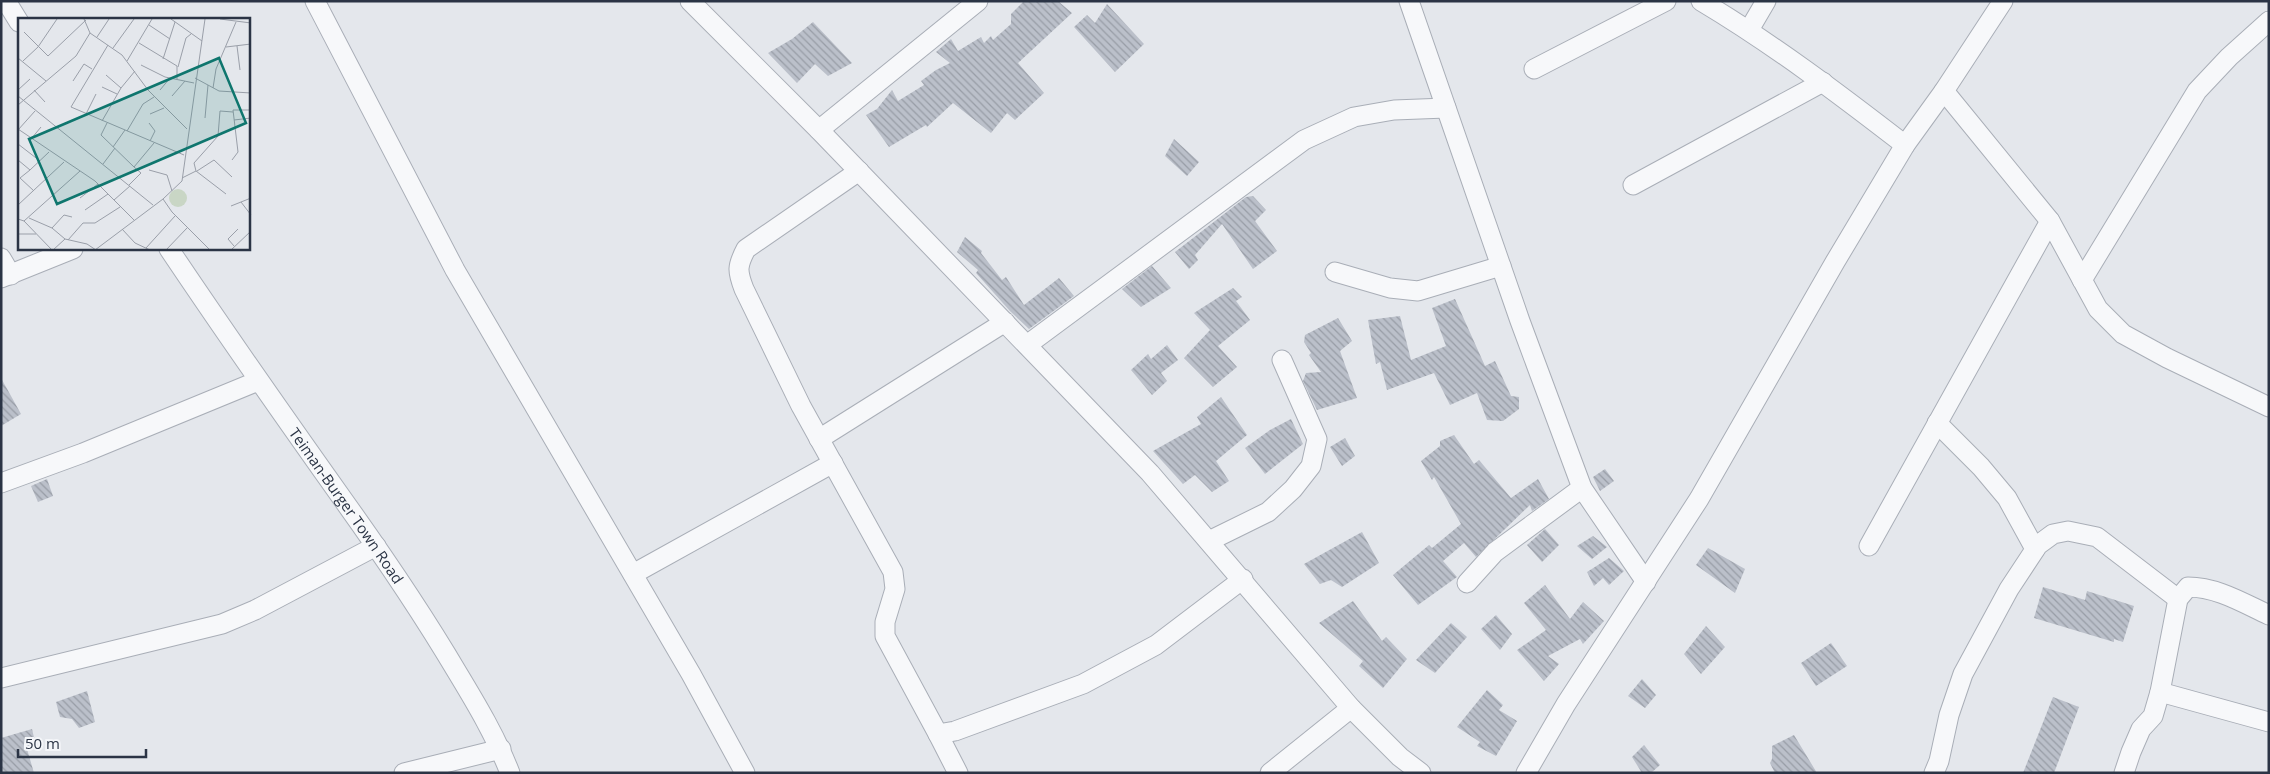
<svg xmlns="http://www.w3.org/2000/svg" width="2270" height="774" viewBox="0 0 2270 774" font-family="'Open Sans',sans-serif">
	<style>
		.building { fill: url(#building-back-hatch) }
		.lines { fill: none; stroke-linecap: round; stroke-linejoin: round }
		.street-casing { stroke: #a9aeb7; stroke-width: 21 }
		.street { stroke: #f7f8fa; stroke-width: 19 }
		.labels { text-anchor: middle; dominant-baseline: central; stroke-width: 4.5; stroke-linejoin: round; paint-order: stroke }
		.street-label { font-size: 15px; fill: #2b3445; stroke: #f4f6f9 }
		.inset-road { fill: none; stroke: #9a9fa9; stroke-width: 1 }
		.view { fill: #0f766e; fill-opacity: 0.15; stroke: #0f766e; stroke-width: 2.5 }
		.inset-edge { fill: none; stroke: #2b3445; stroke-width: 2.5 }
	</style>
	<defs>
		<pattern id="building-back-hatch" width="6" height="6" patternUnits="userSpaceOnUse" patternTransform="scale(1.25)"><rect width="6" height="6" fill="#bbc0ca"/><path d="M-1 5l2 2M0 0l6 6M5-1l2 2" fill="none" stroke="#989da6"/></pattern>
	</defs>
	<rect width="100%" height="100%" fill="#e4e7ec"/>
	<g class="building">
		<polygon points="1024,1 1058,1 1072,13 1018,63 1044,93 1015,120 1007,113 991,133 953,103 927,127 926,125 889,147 866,115 877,109 892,90 898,101 924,85 921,81 936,70 950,63 936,52 951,39 958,51 981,37 984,43 991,36 993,40 1011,24 1011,14"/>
		<polygon points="1107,4 1144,44 1115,72 1074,27 1087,15 1095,23"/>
		<polygon points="813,22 852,63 828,76 815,64 797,83 768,53 792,39"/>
		<polygon points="1174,139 1199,162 1187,176 1165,156"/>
		<polygon points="1253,196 1266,210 1255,221 1277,251 1253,269 1222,224 1195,255 1198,260 1189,269 1175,252 1246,197"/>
		<polygon points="965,237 982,251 981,253 1002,280 1006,277 1024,305 1059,278 1074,296 1029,329 1010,311 976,273 978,270 957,252"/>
		<polygon points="1152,266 1171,288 1141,307 1122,289"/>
		<polygon points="1233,288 1242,297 1236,301 1250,320 1218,346 1237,367 1213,387 1184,358 1210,330 1194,313"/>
		<polygon points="1455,299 1485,366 1495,361 1511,396 1519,397 1519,409 1503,421 1487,420 1477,393 1450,405 1434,373 1387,390 1380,362 1376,364 1368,320 1400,316 1411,360 1446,346 1432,308"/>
		<polygon points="1338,318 1352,341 1340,351 1357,398 1317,410 1303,381 1306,373 1321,372 1309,355 1311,353 1304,342 1305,335"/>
		<polygon points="1167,345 1178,360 1161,373 1167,381 1152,395 1131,370 1148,354 1151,359"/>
		<polygon points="1,378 21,414 1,426"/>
		<polygon points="1221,397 1247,435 1216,461 1229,481 1212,492 1195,475 1183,484 1153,451 1201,424 1197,417"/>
		<polygon points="1291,419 1303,444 1265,474 1245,448 1270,430"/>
		<polygon points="1454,435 1474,464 1479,460 1511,498 1538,479 1549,499 1532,511 1530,505 1476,557 1464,543 1443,561 1457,577 1418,605 1393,575 1429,545 1432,548 1461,524 1434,477 1432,480 1421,461 1440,446 1440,441"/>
		<polygon points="1345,438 1355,456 1342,466 1330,447"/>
		<polygon points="1605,469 1614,481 1600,491 1593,477"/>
		<polygon points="47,479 53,496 38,502 31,486"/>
		<polygon points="1545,529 1559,545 1542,562 1527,545"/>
		<polygon points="1362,532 1379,563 1342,587 1331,580 1320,584 1304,564"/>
		<polygon points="1593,536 1607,547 1592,559 1577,546"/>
		<polygon points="1708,548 1745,569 1735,593 1696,565"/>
		<polygon points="1609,558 1624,571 1609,585 1603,578 1594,586 1587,572"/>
		<polygon points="1545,585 1570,619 1583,602 1604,621 1583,644 1580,639 1548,656 1559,664 1544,681 1517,650 1546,630 1524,603"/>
		<polygon points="2043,587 2085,600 2087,591 2134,606 2123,642 2114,639 2114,642 2034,618"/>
		<polygon points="1353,601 1382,641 1386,637 1407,659 1383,688 1359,666 1363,661 1319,623"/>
		<polygon points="1496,615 1512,634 1500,650 1481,629"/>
		<polygon points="1451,623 1467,637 1435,673 1416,660"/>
		<polygon points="1706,626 1725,647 1701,674 1684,654"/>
		<polygon points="1831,643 1847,666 1816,686 1801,663"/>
		<polygon points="1642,679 1656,695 1645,708 1628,696"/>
		<polygon points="1487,690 1503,705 1499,710 1517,721 1496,756 1477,746 1480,742 1457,727"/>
		<polygon points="87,691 95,722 79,728 72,719 60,717 56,702"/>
		<polygon points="2053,697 2079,707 2054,773 2023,773"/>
		<polygon points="32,729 36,746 27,749 34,773 1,773 1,738"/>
		<polygon points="1794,735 1817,773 1775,773 1770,763 1772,759 1772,746"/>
		<polygon points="1644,745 1660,765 1651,773 1642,773 1632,757"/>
	</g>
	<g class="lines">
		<g class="street-casing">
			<g id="street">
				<polyline points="6,1 19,22"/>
				<polyline points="315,1 455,270 691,674 745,773"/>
				<polyline points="690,1 819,130 1150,473 1351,708 1400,757 1421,773"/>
				<polyline points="1409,1 1520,321 1582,488 1646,582"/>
				<path d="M1701,1C1773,44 1839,94 1905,145"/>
				<polyline points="1749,30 1766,1"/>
				<polyline points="1534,69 1666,1"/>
				<polyline points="1944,91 2050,221 2098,309 2123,334 2167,358 2269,407"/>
				<polyline points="819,130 978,1"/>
				<path d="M859,171L746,249C737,266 737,271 744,289L801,406L893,572L895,589L885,622V636L938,734L955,731L1083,684L1156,645L1243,579"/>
				<polyline points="1633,185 1823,82"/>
				<path id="s1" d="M169,249C226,334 285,418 344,501C384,557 422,613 457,672C477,705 496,737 510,773"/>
				<polyline points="1,258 11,275"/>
				<polyline points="1335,272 1390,288 1418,291 1501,266"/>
				<polyline points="1,278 73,249"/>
				<polyline points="2082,280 2197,91 2229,57 2269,21"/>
				<polyline points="1027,345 1304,140 1354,117 1394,110 1446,108"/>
				<polyline points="1937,423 1981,467 2007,498 2035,549"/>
				<polyline points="819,439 1005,322"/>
				<polyline points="1,483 83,453 258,381"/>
				<polyline points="1209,541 1268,512 1293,489 1311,466 1317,439 1282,360"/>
				<polyline points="1869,546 2050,221"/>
				<polyline points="633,574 833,463"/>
				<polyline points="1467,583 1495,552 1582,488"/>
				<polyline points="1,678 222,624 255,610 376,546"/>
				<polyline points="2160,692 2269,722"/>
				<polyline points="938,734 958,773"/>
				<polyline points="404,773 501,749"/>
				<polyline points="1270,773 1351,708"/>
				<polyline points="1526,773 1566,704 1699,499 1835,262 1905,145 1944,91 2003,1"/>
				<polyline points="1934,773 1939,761 1949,715 1963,674 2009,589 2038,545 2053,534 2068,531 2097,537 2178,599"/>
				<path d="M2124,773L2131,752L2141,729L2153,716L2160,692L2178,599L2188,587C2217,587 2243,603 2269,615"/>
			</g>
		</g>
		<use href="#street" class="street"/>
	</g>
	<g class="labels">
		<g class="street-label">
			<text stroke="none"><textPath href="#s1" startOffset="312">Teiman-Burger Town Road</textPath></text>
		</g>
	</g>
	<g transform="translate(18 18)">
		<rect width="232" height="232" fill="#e4e7ec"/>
		<path d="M151 180a9 9 0 1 1 18 0a9 9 0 1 1-18 0Z" fill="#c9d6c5"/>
		<path class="inset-road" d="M66,1L72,15L104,37L130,72L169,111M153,1L184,23M202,1L233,5M131,7L152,21M6,14L30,38L68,2M79,19L91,1M121,25L159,48V61M90,27L53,89L166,137M219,28L222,52M208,29L233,26M95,30L116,1M0,40L28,63M145,41L157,4M5,43L20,29L39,1M109,43L134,1M123,47L147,59L176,65M160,49L168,20L173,16M88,57L103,70M177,60L201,73L233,75M55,63L66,46L74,51M84,69L99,76M195,70L198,51L218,4M0,72L12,61M16,72L27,84M142,72L152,60M0,78L135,187M154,78L167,63M0,87L58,38L72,15M68,96L78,76M132,96L146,90M187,100L190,67M216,102L233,100M84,103L103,70L117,53M89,105L83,117L116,149L136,125M131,105L137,113L132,123M0,111L77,163L116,202M0,112L17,93M109,113L125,86L136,79M13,121L23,109M0,126L22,143M95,129L107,112M0,142L12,152L31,134M214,142L220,134L215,92H233M85,146L97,130M12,152L2,160L16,173M131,152L149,157L154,173M179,153L196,142L214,159M164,160L178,153M111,167L123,155L116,149M208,176L178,153L176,145L200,118L202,93L215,94M62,180L80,166M145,181L164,163L187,1M96,182L112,168M223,184L233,197M0,187L46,144M213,188L233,180M67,192L90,176M11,200L34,210L46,197L54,199M0,201L6,203L34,232M6,203L62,153M34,210L47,221L69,226L78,232M104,211L117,225L132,232M0,216H18M50,222L65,205H77L102,189M216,228L210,221L220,211M128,230L157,198M35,232L47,221M77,232L145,181L154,194L192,232M148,232L169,210M213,232L233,213"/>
		<path class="view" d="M201,40L228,105L39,186L11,121Z"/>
		<rect width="232" height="232" class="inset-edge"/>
	</g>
	<rect width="2270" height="774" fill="none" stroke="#2b3445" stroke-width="5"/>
	<path d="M18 749v8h128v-8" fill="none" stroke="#2b3445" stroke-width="2.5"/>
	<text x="25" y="749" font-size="15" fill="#2b3445" stroke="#f4f6f9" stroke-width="4" paint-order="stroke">50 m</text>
</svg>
